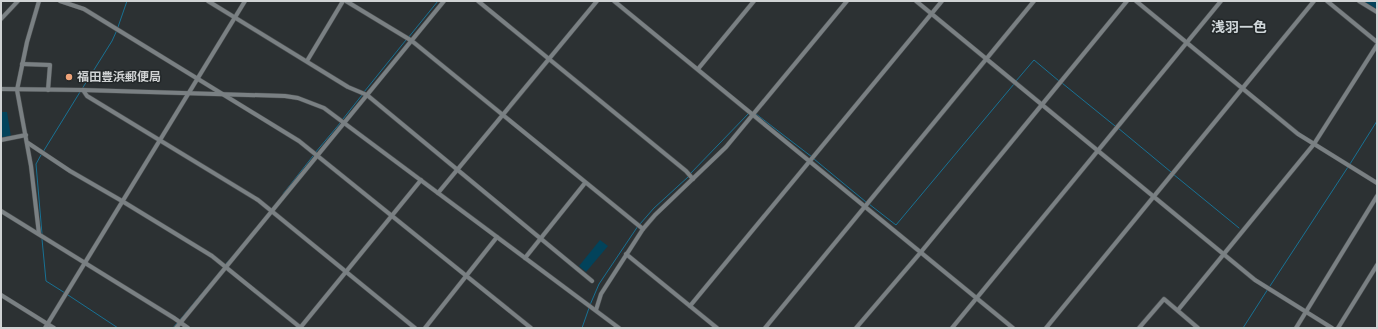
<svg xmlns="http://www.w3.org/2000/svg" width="1378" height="329" viewBox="0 0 1378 329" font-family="'Asap Condensed','Noto Sans JP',sans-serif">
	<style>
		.green { fill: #02435b }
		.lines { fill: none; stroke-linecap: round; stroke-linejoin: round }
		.stream { stroke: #187194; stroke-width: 1 }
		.minor-casing { stroke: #494d4f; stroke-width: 5 }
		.minor { stroke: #7a8083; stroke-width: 4 }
		.poi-dot { fill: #efa378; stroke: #222729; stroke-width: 1.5 }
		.labels { text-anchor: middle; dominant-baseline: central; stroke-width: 3; stroke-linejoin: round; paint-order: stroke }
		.poi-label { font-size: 12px; font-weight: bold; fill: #d0d3d4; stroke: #222729; text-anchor: start }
		.quarter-label { font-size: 14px; font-weight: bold; fill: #d0d7da; stroke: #222729 }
	</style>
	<rect width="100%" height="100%" fill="#2c3133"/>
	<g class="green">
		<polygon points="1362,1 1377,1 1377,10"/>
		<polygon points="1,112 7,112 11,137 1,137"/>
		<polygon points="600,240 608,246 586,272 579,266"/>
	</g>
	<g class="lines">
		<g class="stream">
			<polyline points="118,27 127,1"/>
			<polyline points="408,38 438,1"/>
			<polyline points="1016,81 1034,60 1059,81"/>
			<polyline points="1062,83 1115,126"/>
			<polyline points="82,89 112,41 117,30"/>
			<polyline points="364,92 406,40"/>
			<polyline points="756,114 812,157"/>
			<polyline points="343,119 362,95"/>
			<polyline points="1118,128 1171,172"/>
			<polyline points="43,152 80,92"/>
			<polyline points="315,153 341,122"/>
			<polyline points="41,155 36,164 42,234"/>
			<polyline points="814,159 866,202"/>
			<polyline points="1350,164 1377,121"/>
			<polyline points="690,174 749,113"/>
			<polyline points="1173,174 1239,228"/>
			<polyline points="283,194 313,156"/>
			<polyline points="869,204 896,225 1014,84"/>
			<polyline points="640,224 654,208 688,177"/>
			<polyline points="42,239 46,281 65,293"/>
			<polyline points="225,265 229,260"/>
			<polyline points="1270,286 1348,167"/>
			<polyline points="68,295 118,328"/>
			<polyline points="590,305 599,284 638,226"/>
			<polyline points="179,321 223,268"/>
			<polyline points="173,328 177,323"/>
			<polyline points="582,328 589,308"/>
			<polyline points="1243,328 1268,289"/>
		</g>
		<g class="minor-casing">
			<g id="minor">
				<polyline points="39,1 27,42 17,90 31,166 39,234"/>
				<polyline points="60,1 84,9 299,141 531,328"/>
				<polyline points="208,1 348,87 367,95 592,281"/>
				<polyline points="346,1 412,41 643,229"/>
				<polyline points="478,1 686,171 693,179"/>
				<polyline points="614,1 1013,328"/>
				<polyline points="916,1 1255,280 1332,328"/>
				<polyline points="1136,1 1298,134 1377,183"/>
				<polyline points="1327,1 1377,42"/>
				<polyline points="1359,1 1377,12"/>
				<polyline points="1,19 18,1"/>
				<polyline points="307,61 343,1"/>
				<polyline points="22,64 50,65 48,90"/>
				<polyline points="698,69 754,1"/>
				<polyline points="1,89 83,90 285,96 298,98 324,108 619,328"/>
				<polyline points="83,90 87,96 258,200 415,328"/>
				<polyline points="1,140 26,135"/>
				<polyline points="28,143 70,171 122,201 212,256 301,328"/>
				<polyline points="438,193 597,1"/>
				<polyline points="1,211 174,318 188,328"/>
				<polyline points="626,254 717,328"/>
				<polyline points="525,258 585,183"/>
				<polyline points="1,295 54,328"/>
				<polyline points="690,306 942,1"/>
				<polyline points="596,310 601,294 643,229 655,215 726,147 847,1"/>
				<polyline points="1178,310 1314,144 1377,45"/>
				<polyline points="45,328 245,1"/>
				<polyline points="176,328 444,1"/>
				<polyline points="300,328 421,180"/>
				<polyline points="425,328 497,237"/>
				<polyline points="765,328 1034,1"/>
				<polyline points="856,328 921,252 1127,1"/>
				<polyline points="952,328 1221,1"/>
				<polyline points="1046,328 1314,1"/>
				<polyline points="1139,328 1164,299 1198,328"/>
				<polyline points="1296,328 1377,196"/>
				<polyline points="1338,328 1377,265"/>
			</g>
		</g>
		<use href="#minor" class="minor"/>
	</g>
	<circle class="poi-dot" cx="69" cy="77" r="4"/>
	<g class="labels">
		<g class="poi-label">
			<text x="77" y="77">福田豊浜郵便局</text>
		</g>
		<g class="quarter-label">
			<text x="1239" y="27">浅羽一色</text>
		</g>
	</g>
	<rect width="1378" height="329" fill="none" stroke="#d0d3d4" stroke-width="4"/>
</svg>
